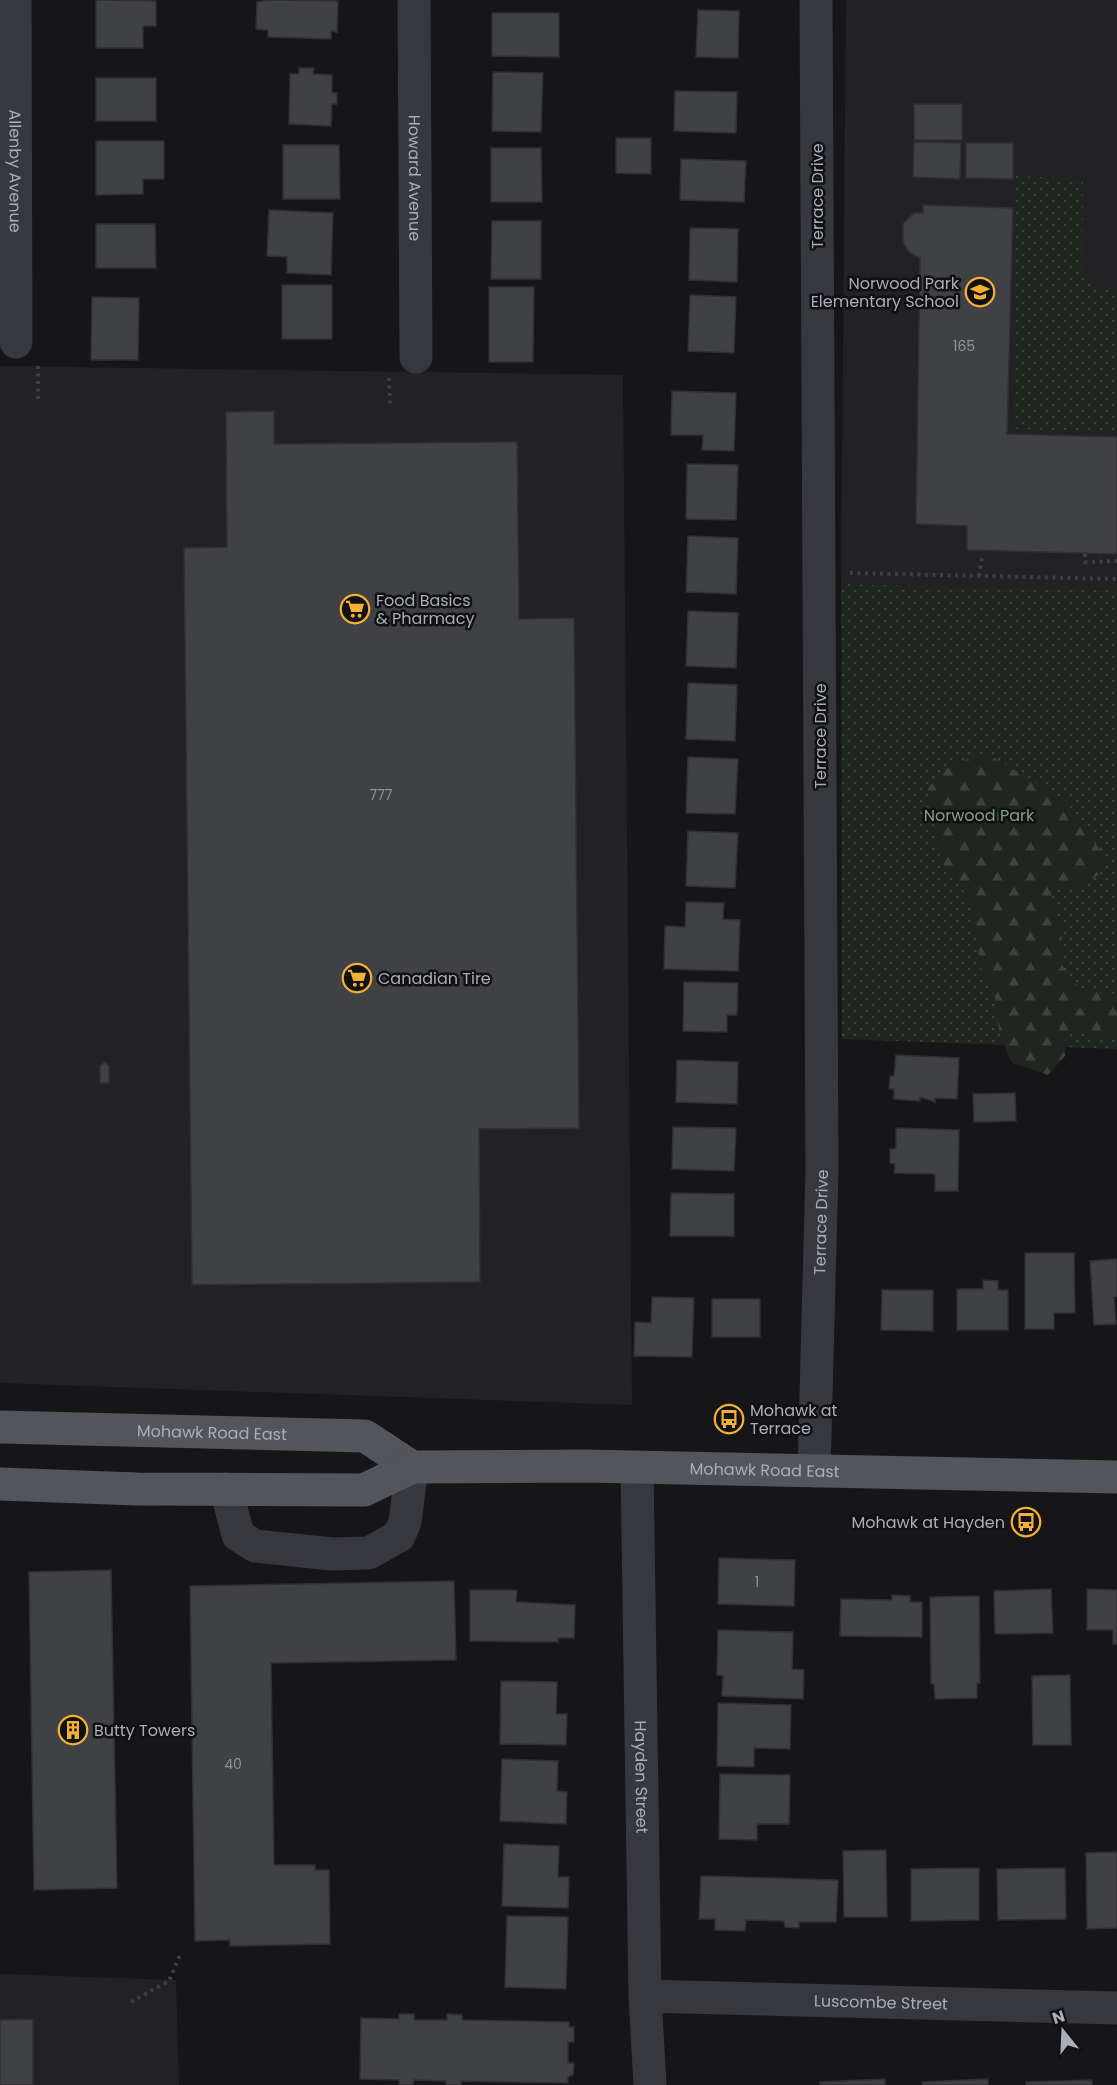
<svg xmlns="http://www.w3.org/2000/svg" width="1117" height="2085" viewBox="0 0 1117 2085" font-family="Poppins,sans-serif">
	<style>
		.built { fill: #222225 }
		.grass { fill: url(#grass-dots) }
		.forest { fill: url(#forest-firs) }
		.building { fill: #404145; stroke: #303034; stroke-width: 1.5 }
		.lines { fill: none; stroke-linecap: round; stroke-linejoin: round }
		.path { stroke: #3d3f44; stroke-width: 4; stroke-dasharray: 3 4.5; stroke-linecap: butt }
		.minor { stroke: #37383d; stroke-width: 33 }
		.major { stroke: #53555c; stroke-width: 33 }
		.labels { text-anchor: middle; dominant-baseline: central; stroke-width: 5; stroke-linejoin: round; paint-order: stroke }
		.number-label { font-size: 14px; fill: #8e929b }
		.street-label { font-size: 16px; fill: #a8adb8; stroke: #111113 }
		.poi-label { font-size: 16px; fill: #a8adb8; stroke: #111113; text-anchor: start }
		.park-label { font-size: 16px; fill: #7fa381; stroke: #111113 }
	</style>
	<defs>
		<pattern id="grass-dots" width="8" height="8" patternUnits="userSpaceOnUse" patternTransform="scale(1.5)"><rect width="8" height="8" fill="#1e261f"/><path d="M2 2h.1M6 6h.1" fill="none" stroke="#3c433d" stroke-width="1.8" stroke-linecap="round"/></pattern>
		<pattern id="forest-firs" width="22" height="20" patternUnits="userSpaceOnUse" patternTransform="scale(1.5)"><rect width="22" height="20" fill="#1e261f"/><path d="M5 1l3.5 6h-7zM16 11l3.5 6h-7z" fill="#3c433d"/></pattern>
	</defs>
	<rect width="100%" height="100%" fill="#161618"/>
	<g class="built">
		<polygon points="846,0 1117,0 1117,590 841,584"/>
		<polygon points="0,366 623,375 632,1405 0,1383"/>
		<polygon points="0,1974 176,1980 179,2085 0,2085"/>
	</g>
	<g class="grass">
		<polygon points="1016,176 1083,179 1082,276 1097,290 1117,290 1117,431 1013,429"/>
		<polygon points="841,584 1117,590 1117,1049 842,1039"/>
	</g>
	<path class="forest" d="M974,756L994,758L1066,801L1102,853L1106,867C1091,883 1077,890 1055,889L1051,901L1062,927L1060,962L1081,991L1112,993L1117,996V1036L1099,1041L1076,1030L1066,1039L1065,1056L1048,1075L1012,1063L1000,1035L995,997L983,978L973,922L974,905L940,860L928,789L940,772Z"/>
	<g class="building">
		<polygon points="96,0 156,1 156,26 143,26 143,48 96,48"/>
		<polygon points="269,0 338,1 337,32 331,31 331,39 268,37 268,30 256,29 257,2"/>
		<polygon points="698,10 739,11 738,58 696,57"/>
		<polygon points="492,13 559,13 559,57 492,56"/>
		<polygon points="299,68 314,68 313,74 332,75 332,93 337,93 337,104 332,104 331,126 289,124 290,74 299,74"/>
		<polygon points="493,72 543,73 541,132 492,131"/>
		<rect x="96" y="78" width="60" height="43"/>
		<polygon points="675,91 737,92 736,133 674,131"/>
		<rect x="914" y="104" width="48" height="36"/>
		<polygon points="616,138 651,138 651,174 616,173"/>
		<polygon points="96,141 164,141 164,179 143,179 143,194 96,195"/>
		<polygon points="914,142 961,143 960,179 913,177"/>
		<polygon points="966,143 1013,143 1013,179 966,178"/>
		<polygon points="283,145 339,145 340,199 283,199"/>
		<polygon points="491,148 541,148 542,202 491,202"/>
		<polygon points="681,159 746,161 744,202 680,200"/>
		<polygon points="923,205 1013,208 1007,434 1117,437 1117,554 967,550 967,526 916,524 920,258 909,252 903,242 903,224 914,213 923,213"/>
		<polygon points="269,210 333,213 331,275 287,273 287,257 267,256"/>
		<polygon points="492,221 541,221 541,279 491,279"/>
		<polygon points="96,224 155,224 156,268 96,268"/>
		<polygon points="690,228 738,229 737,282 689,280"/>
		<rect x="282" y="285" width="50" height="54"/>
		<polygon points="489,287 534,287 533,362 489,362"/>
		<polygon points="690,295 736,297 734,353 688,351"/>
		<polygon points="92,297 139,298 138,360 91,360"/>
		<polygon points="672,391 736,393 734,451 702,450 703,435 671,435"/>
		<polygon points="274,411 274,444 517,442 519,619 574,618 579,1128 479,1129 480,1282 192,1285 184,548 227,547 226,412"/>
		<polygon points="687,464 738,465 736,520 686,519"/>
		<polygon points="688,536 738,538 736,594 686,592"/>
		<polygon points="688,611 738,613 736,668 686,666"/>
		<polygon points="688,683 737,685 735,741 686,739"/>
		<polygon points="688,757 738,759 735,814 686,813"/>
		<polygon points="688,831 738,833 735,888 686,886"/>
		<polygon points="686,902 724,903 723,919 740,920 738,971 664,969 665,926 685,927"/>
		<polygon points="684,982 738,983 737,1015 727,1015 727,1032 683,1031"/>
		<polygon points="896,1055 959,1058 957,1099 935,1098 935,1102 920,1097 920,1101 894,1099 894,1089 889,1089 890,1076 894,1076"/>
		<polygon points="677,1060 738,1062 737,1104 676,1102"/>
		<polygon points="105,1062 109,1066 109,1083 100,1083 100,1066"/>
		<polygon points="1015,1093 1016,1121 974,1122 973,1094"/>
		<polygon points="673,1127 736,1128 734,1171 672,1169"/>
		<polygon points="896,1128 959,1130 958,1191 935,1191 935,1174 894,1173 895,1164 890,1163 890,1149 896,1149"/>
		<polygon points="671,1193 734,1194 734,1236 670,1236"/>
		<polygon points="1025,1253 1074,1253 1075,1313 1054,1313 1054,1329 1025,1329"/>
		<polygon points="1117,1259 1117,1296 1114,1297 1116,1324 1094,1325 1090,1261"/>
		<polygon points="983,1280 998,1281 998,1290 1008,1290 1008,1330 957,1330 957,1289 983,1289"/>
		<polygon points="882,1290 933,1290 933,1331 881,1330"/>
		<polygon points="652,1297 694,1298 692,1357 634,1356 635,1322 651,1323"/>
		<rect x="712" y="1299" width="48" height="38"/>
		<polygon points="719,1558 795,1560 794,1606 718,1604"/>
		<polygon points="111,1570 117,1888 34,1890 29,1572"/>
		<polygon points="454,1581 456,1660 271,1663 274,1865 315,1865 315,1870 329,1870 330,1944 230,1946 230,1940 195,1941 190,1586"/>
		<polygon points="1051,1589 1053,1633 995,1634 994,1591"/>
		<polygon points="1087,1589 1117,1590 1117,1644 1113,1644 1113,1630 1087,1630"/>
		<polygon points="470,1590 517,1590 516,1602 575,1605 574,1638 558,1638 558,1642 470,1641"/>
		<polygon points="892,1595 910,1596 910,1602 922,1602 922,1637 840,1636 841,1599 892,1600"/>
		<polygon points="979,1596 980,1683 977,1683 977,1698 935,1699 934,1684 931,1684 930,1597"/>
		<polygon points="718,1630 793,1632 792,1669 804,1670 803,1699 722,1696 723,1676 717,1675"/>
		<polygon points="1070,1675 1071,1745 1033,1745 1032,1676"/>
		<polygon points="501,1681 557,1682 556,1714 567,1714 566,1745 500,1744"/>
		<polygon points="718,1703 791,1705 790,1749 754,1748 754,1767 717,1766"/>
		<polygon points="502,1759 558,1761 557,1791 567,1792 566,1824 500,1821"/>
		<polygon points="720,1774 790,1775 789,1824 757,1824 757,1840 719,1839"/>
		<polygon points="504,1844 559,1846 558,1877 569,1877 568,1908 502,1906"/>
		<polygon points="886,1850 887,1917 844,1917 843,1851"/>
		<polygon points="1117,1852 1117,1928 1087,1929 1086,1853"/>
		<polygon points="979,1868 979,1920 911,1921 911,1869"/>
		<polygon points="1065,1868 1066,1919 998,1920 997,1869"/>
		<polygon points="701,1876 838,1880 836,1922 799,1922 799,1928 785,1927 784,1921 746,1920 745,1931 715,1930 715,1919 699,1919"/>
		<polygon points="507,1916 568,1917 566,1989 505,1987"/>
		<polygon points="399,2014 414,2014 414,2020 447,2020 447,2014 462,2015 462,2020 569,2022 569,2027 574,2027 574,2042 568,2042 568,2063 574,2063 573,2075 568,2077 568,2083 461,2081 461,2085 446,2085 446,2081 414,2080 413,2085 399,2085 399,2080 360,2079 361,2018 399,2019"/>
		<polygon points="33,2019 33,2085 0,2085 0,2020"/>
		<polygon points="885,2079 885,2085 820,2085 820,2082"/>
		<polygon points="988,2079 988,2085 923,2085 922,2082"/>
		<polygon points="1092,2080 1092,2085 1026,2085 1026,2082"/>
	</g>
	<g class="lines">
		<g class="path">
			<polyline points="389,378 390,404"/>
			<polyline points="38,399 38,366"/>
			<polyline points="1085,554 1085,562 1117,561"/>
			<polyline points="850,573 1117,579"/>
			<polyline points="979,576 982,558"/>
			<polyline points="131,2002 169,1981 180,1955"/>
		</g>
		<g class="minor">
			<path id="s1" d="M15,0L16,342"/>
			<path id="s2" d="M414,0L416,357"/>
			<path id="s3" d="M637,1468L645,1996L650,2085"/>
			<path id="s4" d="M814,1471L822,1170L816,0"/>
			<polyline points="226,1489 238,1535 255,1546 332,1554 369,1553 399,1536 405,1522 412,1467"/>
			<path id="s5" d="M645,1996L1117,2008"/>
		</g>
		<g class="major">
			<path id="s6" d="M0,1427L365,1436L412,1467"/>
			<path id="s7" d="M0,1484L137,1489L364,1490L412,1467L586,1466L1117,1477"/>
		</g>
	</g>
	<defs>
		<g id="school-ring" transform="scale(1.5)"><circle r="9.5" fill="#111113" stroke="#f2b134" stroke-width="1.5"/><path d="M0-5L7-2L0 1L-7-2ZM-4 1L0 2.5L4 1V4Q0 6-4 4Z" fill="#f2b134"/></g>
		<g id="supermarket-ring" transform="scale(1.5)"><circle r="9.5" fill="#111113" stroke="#f2b134" stroke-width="1.5"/><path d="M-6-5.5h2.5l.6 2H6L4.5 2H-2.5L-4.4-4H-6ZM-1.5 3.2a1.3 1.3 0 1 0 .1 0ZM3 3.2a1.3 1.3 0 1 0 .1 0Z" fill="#f2b134"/></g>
		<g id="bus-ring" transform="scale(1.5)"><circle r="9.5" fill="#111113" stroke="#f2b134" stroke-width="1.5"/><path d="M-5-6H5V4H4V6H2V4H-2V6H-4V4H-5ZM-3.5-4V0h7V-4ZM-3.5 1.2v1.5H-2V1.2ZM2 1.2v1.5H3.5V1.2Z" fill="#f2b134"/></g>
		<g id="building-ring" transform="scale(1.5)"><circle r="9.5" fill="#111113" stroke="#f2b134" stroke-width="1.5"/><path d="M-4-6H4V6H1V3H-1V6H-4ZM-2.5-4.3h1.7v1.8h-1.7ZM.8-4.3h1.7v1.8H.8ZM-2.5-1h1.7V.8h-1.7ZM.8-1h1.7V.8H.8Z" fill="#f2b134"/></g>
	</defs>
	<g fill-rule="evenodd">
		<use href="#school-ring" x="980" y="292"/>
		<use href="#supermarket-ring" x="355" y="609"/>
		<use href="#supermarket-ring" x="357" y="978"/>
		<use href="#bus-ring" x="729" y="1419"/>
		<use href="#bus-ring" x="1026" y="1522"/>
		<use href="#building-ring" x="73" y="1730"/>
	</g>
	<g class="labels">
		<g class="number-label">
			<text x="964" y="346">165</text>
			<text x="381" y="795">777</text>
			<text x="757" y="1582">1</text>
			<text x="233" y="1764">40</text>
		</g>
		<g class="street-label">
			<text stroke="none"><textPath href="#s1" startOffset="171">Allenby Avenue</textPath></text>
			<text stroke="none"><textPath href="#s2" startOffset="178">Howard Avenue</textPath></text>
			<text transform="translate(817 196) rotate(-90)">Terrace Drive</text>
			<text transform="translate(820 736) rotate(-90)">Terrace Drive</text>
			<text stroke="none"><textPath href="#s4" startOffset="249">Terrace Drive</textPath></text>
			<text stroke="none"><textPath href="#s6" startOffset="212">Mohawk Road East</textPath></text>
			<text stroke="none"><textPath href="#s7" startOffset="770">Mohawk Road East</textPath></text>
			<text stroke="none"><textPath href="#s3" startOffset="309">Hayden Street</textPath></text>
			<text stroke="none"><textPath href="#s5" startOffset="236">Luscombe Street</textPath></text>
		</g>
		<g class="poi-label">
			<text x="959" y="283" text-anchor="end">Norwood Park<tspan x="959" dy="18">Elementary School</tspan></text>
			<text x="376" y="600">Food Basics<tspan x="376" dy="18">&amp; Pharmacy</tspan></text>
			<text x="378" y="978">Canadian Tire</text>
			<text x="750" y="1410">Mohawk at<tspan x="750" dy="18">Terrace</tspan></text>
			<text x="1005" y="1522" text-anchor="end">Mohawk at Hayden</text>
			<text x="94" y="1730">Butty Towers</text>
		</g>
		<g class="park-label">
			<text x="979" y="815">Norwood Park</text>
		</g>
	</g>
	<g transform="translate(1063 2031) rotate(342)" stroke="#111113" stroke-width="4.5" paint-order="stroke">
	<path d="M0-4.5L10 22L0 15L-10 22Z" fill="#a8adb8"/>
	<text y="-9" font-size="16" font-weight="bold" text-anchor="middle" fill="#a8adb8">N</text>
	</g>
</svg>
